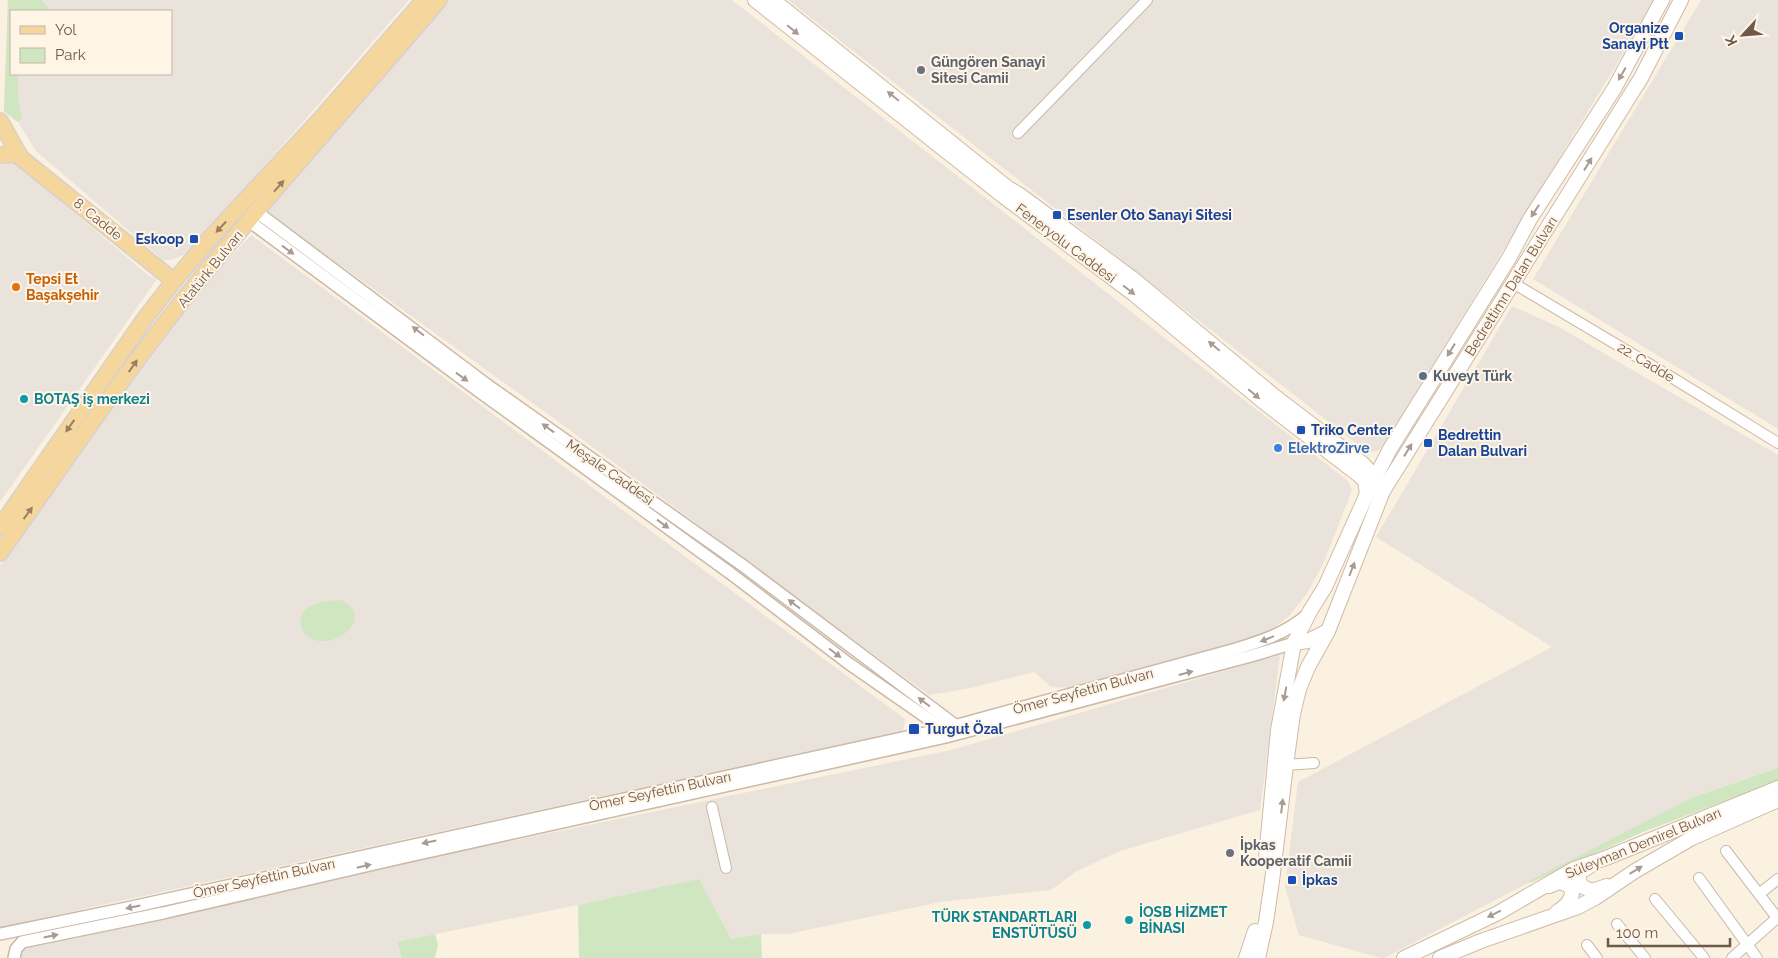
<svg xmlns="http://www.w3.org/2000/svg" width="1778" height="958" viewBox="0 0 1778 958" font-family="Raleway,sans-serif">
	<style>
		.industrial { fill: #e9e3dc; fill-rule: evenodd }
		.green { fill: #cfe6c1 }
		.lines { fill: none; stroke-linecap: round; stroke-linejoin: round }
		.minor-casing { stroke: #cab9a9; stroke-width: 12 }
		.tertiary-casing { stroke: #cab9a9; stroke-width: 14 }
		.secondary-casing { stroke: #cfbba9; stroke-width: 16 }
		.primary-casing { stroke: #d7d0cc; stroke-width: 18 }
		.minor { stroke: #fff; stroke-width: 10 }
		.tertiary { stroke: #fff; stroke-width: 11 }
		.secondary { stroke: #fff; stroke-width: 14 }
		.primary { stroke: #f5d79d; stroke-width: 15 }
		.oneway { fill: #a99b92 }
		.oneway2 { fill: #987e63 }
		.transit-dot { fill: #1a4fb4; stroke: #fef5e7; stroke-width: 2 }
		.worship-dot { fill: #6b7280; stroke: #fef5e7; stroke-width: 2 }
		.food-dot { fill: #e8710a; stroke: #fef5e7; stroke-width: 2 }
		.service-dot { fill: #5c6f8a; stroke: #fef5e7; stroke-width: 2 }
		.culture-dot { fill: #0f9aa8; stroke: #fef5e7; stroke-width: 2 }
		.shop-dot { fill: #3f7fe0; stroke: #fef5e7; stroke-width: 2 }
		.labels { text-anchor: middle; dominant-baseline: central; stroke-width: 4; stroke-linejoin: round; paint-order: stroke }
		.transit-label { font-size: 14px; font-weight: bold; fill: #164399; stroke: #fef5e7; text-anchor: start }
		.worship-label { font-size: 14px; font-weight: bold; fill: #5b616d; stroke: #fef5e7; text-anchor: start }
		.street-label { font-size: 14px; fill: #70584a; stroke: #fef5e7 }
		.food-label { font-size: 14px; font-weight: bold; fill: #c56008; stroke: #fef5e7; text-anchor: start }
		.service-label { font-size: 14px; font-weight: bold; fill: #4e5e75; stroke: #fef5e7; text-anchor: start }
		.culture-label { font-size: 14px; font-weight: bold; fill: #0d838f; stroke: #fef5e7; text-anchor: start }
		.shop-label { font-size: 14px; font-weight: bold; fill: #366cbe; stroke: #fef5e7; text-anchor: start }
	</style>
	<rect width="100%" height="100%" fill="#faf1e1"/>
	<g class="industrial">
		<path d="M8,0H409L190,252L172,260H163L36,151L18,122L4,112ZM11,11H171V74H11Z"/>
		<polygon points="449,0 732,0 1348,481 1352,489 1350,496 1323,564 1306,595 1289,616 1279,624 1259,636 1070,688 1051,687 1034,672 971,688 929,695 556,420 266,212"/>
		<polygon points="788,0 1656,0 1384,445 1377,451 1372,452 1366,451"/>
		<polygon points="1701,0 1778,0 1778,429 1533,279"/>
		<polygon points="13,161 148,275 157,279 0,502 0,165"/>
		<polygon points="251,235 905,719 903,731 0,927 0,566 176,316"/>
		<polygon points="1512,306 1559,327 1778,455 1778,768 1691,798 1384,958 1381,958 1299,935 1285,887 1298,782 1552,647 1376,537"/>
		<polygon points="1280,655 1260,810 1120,851 1077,871 1051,890 940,902 788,934 761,934 731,939 699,880 397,942 402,958 12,958 21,947 382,868 951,750"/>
	</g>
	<g class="green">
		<polygon points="8,0 42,0 49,9 49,11 40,11 38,9 36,11 11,11 11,74 18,74 18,98 22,118 18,122 4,111"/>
		<path d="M341,600C375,616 338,650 312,639C306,636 301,631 301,624C298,603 326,601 341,600Z"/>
		<polygon points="1778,768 1778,780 1772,783 1643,832 1532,882 1526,883 1691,798"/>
		<polygon points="699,879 731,939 761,934 762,958 579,958 578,905"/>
		<polygon points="435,934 438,945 435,958 402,958 397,942"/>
	</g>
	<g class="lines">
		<g class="minor-casing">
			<g id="minor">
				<polyline points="1018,133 1147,0"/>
				<polyline points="1513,283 1676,380 1778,443"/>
				<polyline points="1286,765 1314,763"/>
				<polyline points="712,807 726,868"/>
				<polyline points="1726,851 1778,919"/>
				<polyline points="1699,878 1757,958"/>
				<polyline points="1759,894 1778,879"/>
				<polyline points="1655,899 1704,958"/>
				<polyline points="1617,924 1645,958"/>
				<polyline points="1587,945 1597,958"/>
				<polyline points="1732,958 1778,917"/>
			</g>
		</g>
		<g class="tertiary-casing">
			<g id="tertiary">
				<polyline points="257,212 486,384 745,567 955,725 958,730"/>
				<polyline points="249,221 480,392 730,573 848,663 943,729 944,732"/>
				<path d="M0,934L127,908L943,729L1236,649C1262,641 1286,633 1307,615"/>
				<polyline points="14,958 16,949 22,942 163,913 396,859 946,737 1251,656 1294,643"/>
			</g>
		</g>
		<g class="secondary-casing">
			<g id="secondary">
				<polyline points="755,0 1003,196 1135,295 1265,403 1360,476 1365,481 1367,494"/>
				<polyline points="773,0 1008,188 1020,195 1132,278 1273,395 1362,463 1372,474 1378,484"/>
				<polyline points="1294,643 1308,641 1328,631"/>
				<polyline points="1266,858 1278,730 1294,643 1310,611 1325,587 1367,494 1390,449 1509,258 1530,219 1614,89 1662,0"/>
				<polyline points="1590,866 1580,872 1578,876 1581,886 1592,891 1607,886"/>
				<path d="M1549,886L1559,882C1582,887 1570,904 1557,912"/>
				<polyline points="1246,958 1255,931"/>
				<polyline points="1258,958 1266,922 1272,881 1286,765 1293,714 1299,689 1308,667 1328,631 1383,491 1641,78 1681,0"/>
				<polyline points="1404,958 1498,913 1574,869 1606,858 1778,788"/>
				<polyline points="1440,958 1481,941 1578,907 1595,898 1635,871 1692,838 1778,800"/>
			</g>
		</g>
		<g class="primary-casing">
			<g id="primary">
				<polyline points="0,121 21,158"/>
				<polyline points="0,155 14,154 21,158 174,281"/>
				<polyline points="0,527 146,317 174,281 212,236 325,114 424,0"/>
				<path d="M0,553C59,470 116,385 179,305C262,200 353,102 439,0"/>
			</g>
		</g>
		<use href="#minor" class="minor"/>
		<use href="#tertiary" class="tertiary"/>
		<use href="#secondary" class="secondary"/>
		<use href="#primary" class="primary"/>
	</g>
	<defs><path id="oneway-solid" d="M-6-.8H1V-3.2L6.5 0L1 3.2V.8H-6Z" transform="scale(1.25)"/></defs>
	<g class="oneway">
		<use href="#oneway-solid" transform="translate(793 30) rotate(39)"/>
		<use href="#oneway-solid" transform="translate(1622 74) rotate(120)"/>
		<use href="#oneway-solid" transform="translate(893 96) rotate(-141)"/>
		<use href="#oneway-solid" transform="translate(1588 164) rotate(-58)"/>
		<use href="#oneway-solid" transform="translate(1535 211) rotate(123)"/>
		<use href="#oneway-solid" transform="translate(288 250) rotate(36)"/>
		<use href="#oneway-solid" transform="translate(1129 290) rotate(37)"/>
		<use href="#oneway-solid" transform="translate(418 331) rotate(-143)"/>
		<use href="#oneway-solid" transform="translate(1214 346) rotate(-140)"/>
		<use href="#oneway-solid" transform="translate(1451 350) rotate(122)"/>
		<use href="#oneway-solid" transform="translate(462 377) rotate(36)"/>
		<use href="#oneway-solid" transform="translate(1254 394) rotate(40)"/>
		<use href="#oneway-solid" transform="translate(548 428) rotate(-144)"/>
		<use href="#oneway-solid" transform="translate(1408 450) rotate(-58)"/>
		<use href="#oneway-solid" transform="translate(663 524) rotate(36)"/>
		<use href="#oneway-solid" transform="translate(1352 569) rotate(-69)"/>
		<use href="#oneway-solid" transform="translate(794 604) rotate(-143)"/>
		<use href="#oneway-solid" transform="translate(1267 639) rotate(158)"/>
		<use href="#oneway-solid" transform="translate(835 653) rotate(37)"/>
		<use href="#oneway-solid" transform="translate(1186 673) rotate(-15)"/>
		<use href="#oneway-solid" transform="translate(1285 694) rotate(100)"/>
		<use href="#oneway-solid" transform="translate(924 702) rotate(-143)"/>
		<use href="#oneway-solid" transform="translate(1282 806) rotate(-83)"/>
		<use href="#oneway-solid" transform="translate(429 842) rotate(168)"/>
		<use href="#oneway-solid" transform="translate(364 866) rotate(-13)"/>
		<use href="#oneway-solid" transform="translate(1636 870) rotate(-31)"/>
		<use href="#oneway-solid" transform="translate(133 907) rotate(168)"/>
		<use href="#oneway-solid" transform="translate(1494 914) rotate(154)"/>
		<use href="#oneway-solid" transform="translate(51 936) rotate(-12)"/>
	</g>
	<g class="oneway2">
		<use href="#oneway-solid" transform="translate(279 186) rotate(-49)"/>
		<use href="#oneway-solid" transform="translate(221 227) rotate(133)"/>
		<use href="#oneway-solid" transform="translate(133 366) rotate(-55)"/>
		<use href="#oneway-solid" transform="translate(70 426) rotate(125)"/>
		<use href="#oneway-solid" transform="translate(28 513) rotate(-54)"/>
	</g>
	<g class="transit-dot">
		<rect x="1674" y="31" width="10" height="10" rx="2.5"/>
		<rect x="1052" y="210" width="10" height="10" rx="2.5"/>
		<rect x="189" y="234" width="10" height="10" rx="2.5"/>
		<rect x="1296" y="425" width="10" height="10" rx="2.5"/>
		<rect x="1423" y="438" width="10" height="10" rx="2.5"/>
		<rect x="908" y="723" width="12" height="12" rx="2.5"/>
		<rect x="1287" y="875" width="10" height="10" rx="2.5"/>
	</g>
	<g class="worship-dot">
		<circle cx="921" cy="70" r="5"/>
		<circle cx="1230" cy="853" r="5"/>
	</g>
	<circle class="food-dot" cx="16" cy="287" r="5"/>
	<circle class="service-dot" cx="1423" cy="376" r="5"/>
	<g class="culture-dot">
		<circle cx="24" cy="399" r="5"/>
		<circle cx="1129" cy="920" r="5"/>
		<circle cx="1087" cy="925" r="5"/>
	</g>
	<circle class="shop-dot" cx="1278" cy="448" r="5"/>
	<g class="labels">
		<g class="transit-label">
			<text x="1669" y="28" text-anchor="end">Organize<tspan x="1669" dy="16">Sanayi Ptt</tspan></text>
			<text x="1067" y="215">Esenler Oto Sanayi Sitesi</text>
			<text x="184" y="239" text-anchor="end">Eskoop</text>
			<text x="1311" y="430">Triko Center</text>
			<text x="1438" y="435">Bedrettin<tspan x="1438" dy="16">Dalan Bulvari</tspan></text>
			<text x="925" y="729">Turgut Özal</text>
			<text x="1302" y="880">İpkas</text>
		</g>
		<g class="worship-label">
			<text x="931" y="62">Güngören Sanayi<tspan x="931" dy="16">Sitesi Camii</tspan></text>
			<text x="1240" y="845">İpkas<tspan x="1240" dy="16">Kooperatif Camii</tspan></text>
		</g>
		<g class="street-label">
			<text transform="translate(98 219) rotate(39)">8. Cadde</text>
			<text transform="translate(1066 243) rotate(37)">Feneryolu Caddesi</text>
			<text transform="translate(210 269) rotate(-51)">Atatürk Bulvarı</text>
			<text transform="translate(1511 286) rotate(-58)">Bedrettimn Dalan Bulvarı</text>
			<text transform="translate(1646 362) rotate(31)">22. Cadde</text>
			<text transform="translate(610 472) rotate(35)">Meşale Caddesi</text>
			<text transform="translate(1083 691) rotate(-15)">Ömer Seyfettin Bulvarı</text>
			<text transform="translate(660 791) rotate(-12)">Ömer Seyfettin Bulvarı</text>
			<text transform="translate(1643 843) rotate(-22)">Süleyman Demirel Bulvarı</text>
			<text transform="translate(264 878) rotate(-12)">Ömer Seyfettin Bulvarı</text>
		</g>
		<g class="food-label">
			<text x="26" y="279">Tepsi Et<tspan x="26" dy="16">Başakşehir</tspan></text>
		</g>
		<g class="service-label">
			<text x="1433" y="376">Kuveyt Türk</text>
		</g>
		<g class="culture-label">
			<text x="34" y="399">BOTAŞ iş merkezi</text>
			<text x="1139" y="912">İOSB HİZMET<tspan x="1139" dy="16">BİNASI</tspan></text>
			<text x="1077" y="917" text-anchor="end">TÜRK STANDARTLARI<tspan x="1077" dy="16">ENSTÜTÜSÜ</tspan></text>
		</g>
		<g class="shop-label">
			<text x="1288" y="448">ElektroZirve</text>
		</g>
	</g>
	<rect x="10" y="10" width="162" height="65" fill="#fef5e7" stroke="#c5b6a8"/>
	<rect x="20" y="26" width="25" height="8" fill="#f5d79d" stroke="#c5b6a8"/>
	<text x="55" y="35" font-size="15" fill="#70584a">Yol</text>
	<rect x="20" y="48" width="25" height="15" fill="#cfe6c1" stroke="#c5b6a8"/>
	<text x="55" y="60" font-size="15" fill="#70584a">Park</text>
	<g transform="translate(1743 35) rotate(244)" stroke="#fef5e7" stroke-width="4" paint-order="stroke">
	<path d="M0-4L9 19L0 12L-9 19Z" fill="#70584a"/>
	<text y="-8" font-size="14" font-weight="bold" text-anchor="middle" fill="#70584a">K</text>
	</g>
	<path d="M1608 938v8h122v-8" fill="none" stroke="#70584a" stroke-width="2.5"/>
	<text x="1616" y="938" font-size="15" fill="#70584a" stroke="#fef5e7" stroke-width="4" paint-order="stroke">100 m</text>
</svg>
